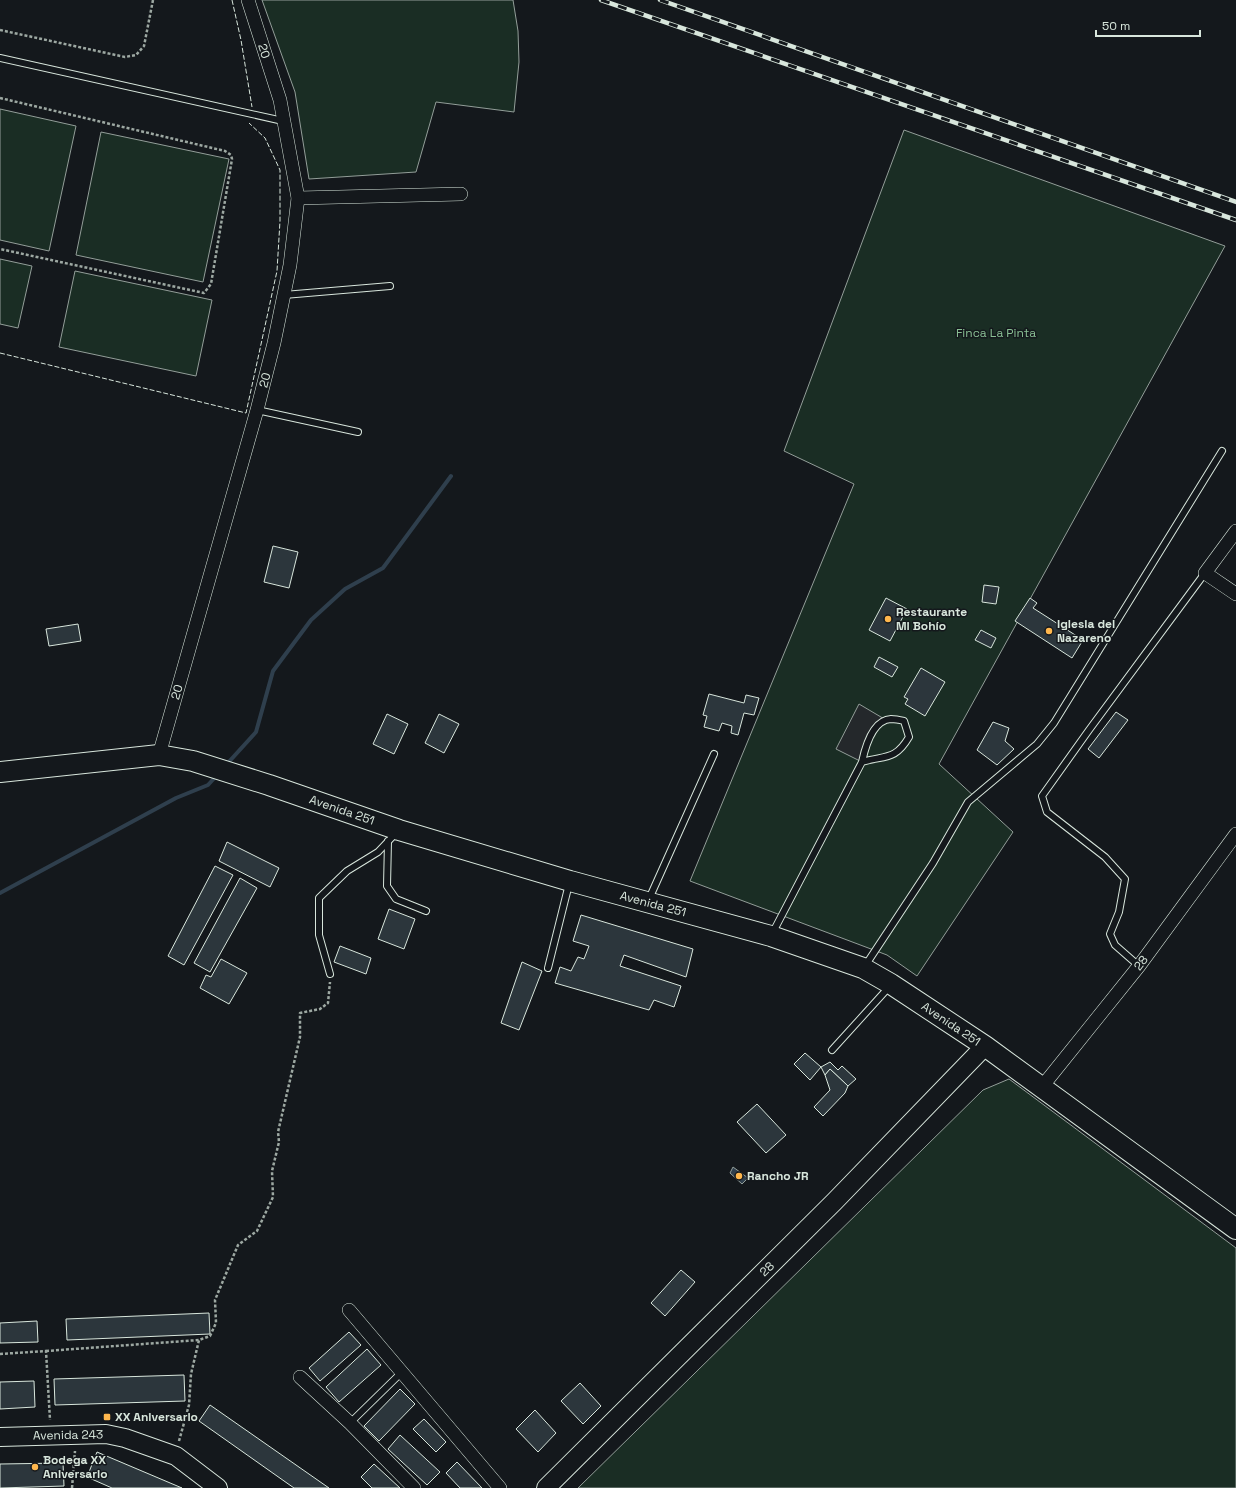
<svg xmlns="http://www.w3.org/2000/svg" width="1236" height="1488" viewBox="0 0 1236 1488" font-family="'Space Grotesk',sans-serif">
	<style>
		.green { fill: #1a2d24; stroke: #939e99 }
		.parking { fill: #24282b; stroke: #939e99 }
		.water { fill: #2f3f4d; stroke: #939e99 }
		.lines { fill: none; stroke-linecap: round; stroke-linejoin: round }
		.stream { stroke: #2f3f4d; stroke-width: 4 }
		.building { fill: #2c363c; stroke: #d8e6dc }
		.lane-casing { stroke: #d8e6dc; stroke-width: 8 }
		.street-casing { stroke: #d8e6dc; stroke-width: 14 }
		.secondary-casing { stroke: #d8e6dc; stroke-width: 20 }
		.primary-casing { stroke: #d8e6dc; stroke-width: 22 }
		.path { stroke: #9da8a2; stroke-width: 2.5; stroke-dasharray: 3 2; stroke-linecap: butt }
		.lane { stroke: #14181c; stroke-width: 6 }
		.street { stroke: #14181c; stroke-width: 13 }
		.secondary { stroke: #14181c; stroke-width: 18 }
		.primary { stroke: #14181c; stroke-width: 20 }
		.rail-casing { stroke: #d8e6dc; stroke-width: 4.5 }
		.rail { stroke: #14181c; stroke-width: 3; stroke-dasharray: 9; stroke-linecap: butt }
		.fence { stroke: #d8e6dc; stroke-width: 1; stroke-dasharray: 5 2; stroke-linecap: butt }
		.poi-dot { fill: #ffb74d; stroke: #14181c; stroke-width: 1.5 }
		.labels { text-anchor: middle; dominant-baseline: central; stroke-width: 3; stroke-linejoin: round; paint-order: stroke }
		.street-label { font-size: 12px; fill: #d8e6dc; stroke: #14181c }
		.park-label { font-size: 12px; fill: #8ac095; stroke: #14181c }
		.poi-label { font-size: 12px; font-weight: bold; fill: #d8e6dc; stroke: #14181c; text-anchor: start }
	</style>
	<rect width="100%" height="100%" fill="#14181c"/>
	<g class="green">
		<polygon points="262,0 513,0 518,31 519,62 514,112 436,102 416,172 309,179 295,92"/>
		<polygon points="0,109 76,126 49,251 0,240"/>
		<polygon points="904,130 1225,246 939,764 1013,832 917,976 887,955 690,881 854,484 784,451"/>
		<polygon points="101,132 229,159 203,282 76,255"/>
		<polygon points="0,259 32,266 18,328 0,324"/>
		<polygon points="75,271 212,300 196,376 59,347"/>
		<polygon points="1009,1079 1236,1248 1236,1488 578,1488 983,1090"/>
	</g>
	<polygon class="parking" points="859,704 886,720 868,739 862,762 836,749"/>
	<polygon class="water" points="733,1167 748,1178 742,1184 730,1173"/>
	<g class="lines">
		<g class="stream">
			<polyline points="226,765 256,732 273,671 311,620 345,589 383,568 451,476"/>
			<polyline points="0,893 176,798 208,785 218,774"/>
		</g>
	</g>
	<g class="building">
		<polygon points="273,546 298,552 289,588 264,582"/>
		<polygon points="984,585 999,587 996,604 982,602"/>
		<polygon points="886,598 907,609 890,641 869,630"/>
		<polygon points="1030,598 1037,603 1033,608 1083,640 1072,658 1015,621"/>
		<polygon points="78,624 81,641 49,646 46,629"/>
		<polygon points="981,630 996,638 991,648 975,640"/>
		<polygon points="879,657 898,667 892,677 874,667"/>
		<polygon points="921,668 945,682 925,716 905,704 908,699 904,697"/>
		<polygon points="709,694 744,703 746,695 759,698 754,715 744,713 738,735 731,733 732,726 722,723 719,731 704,727 707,716 703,715"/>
		<polygon points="1116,712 1128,720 1099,758 1088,749"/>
		<polygon points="387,714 408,724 394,754 373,744"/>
		<polygon points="439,714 459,724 444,753 425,743"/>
		<polygon points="993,722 1009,728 1005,741 1014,749 997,765 977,750"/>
		<polygon points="227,842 279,868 270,887 219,861"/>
		<polygon points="215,866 233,875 184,965 168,956"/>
		<polygon points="240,878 257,888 210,972 194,963"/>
		<polygon points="389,909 415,919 404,949 378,939"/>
		<polygon points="581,915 693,949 686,977 624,955 620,966 681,986 674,1007 654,1000 649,1010 555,983 560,967 571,971 578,957 584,959 589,946 573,941"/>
		<polygon points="340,946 371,958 366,974 334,962"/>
		<polygon points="221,959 247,973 229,1004 200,988 206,975 211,977"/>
		<polygon points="522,962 542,971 519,1030 501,1023"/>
		<polygon points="805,1053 821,1067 810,1080 794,1064"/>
		<polygon points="830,1062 838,1070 842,1066 856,1079 848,1086 830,1069 825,1075 821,1067"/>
		<polygon points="830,1069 848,1086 845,1093 823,1116 814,1107 830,1090 825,1075"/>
		<polygon points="757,1104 786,1135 766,1153 737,1122"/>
		<polygon points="681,1270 695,1282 665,1316 651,1303"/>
		<polygon points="209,1313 210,1334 67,1340 66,1319"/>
		<polygon points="37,1321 38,1342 0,1343 0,1323"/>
		<polygon points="349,1332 361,1345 320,1381 309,1368"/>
		<polygon points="367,1349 381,1365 339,1402 326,1387"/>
		<polygon points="184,1375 185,1401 55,1405 54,1379"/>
		<polygon points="34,1381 35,1407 0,1409 0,1382"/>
		<polygon points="580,1383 601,1406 583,1424 561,1401"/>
		<polygon points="400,1389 415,1404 379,1441 364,1426"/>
		<polygon points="210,1405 329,1488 294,1488 199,1421"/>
		<polygon points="535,1410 556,1433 538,1452 516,1429"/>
		<polygon points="424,1419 446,1442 436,1452 413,1429"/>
		<polygon points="400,1435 440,1472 427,1485 388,1449"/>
		<polygon points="97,1452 182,1488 112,1488 87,1477"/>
		<polygon points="457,1462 482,1488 460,1488 446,1473"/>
		<polygon points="63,1463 64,1486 0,1488 0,1464"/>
		<polygon points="374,1464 400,1488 372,1488 361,1477"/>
	</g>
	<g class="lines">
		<g class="lane-casing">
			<g id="lane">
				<polyline points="0,58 283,121"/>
				<polyline points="284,295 390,286"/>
				<polyline points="257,410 358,432"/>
				<polyline points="388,841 387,886 396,899 426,911"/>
				<polyline points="649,899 714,754"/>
				<path d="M772,934L862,762C865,748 872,720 891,719C895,719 900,720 904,721L909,737C895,761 885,755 862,762"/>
				<polyline points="865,966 933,863 968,802 1037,744 1054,723 1222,451"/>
				<polyline points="1139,966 1115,945 1110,934 1119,912 1125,879 1105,857 1047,812 1042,796 1089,730 1205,573"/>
				<polyline points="548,968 569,884"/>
				<polyline points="330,974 319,935 319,898 347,871 378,852 397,832"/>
				<polyline points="832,1050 890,986"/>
				<polyline points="350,1423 401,1373"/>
			</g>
		</g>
		<g class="street-casing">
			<g id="street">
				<polyline points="298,198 461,194"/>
				<polyline points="1236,531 1205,573 1236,594"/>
				<polyline points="159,755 257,410 274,343 290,265 298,198 280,100 248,0"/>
				<polyline points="1041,1088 1139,966 1236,834"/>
				<polyline points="349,1310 500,1488"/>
				<polyline points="300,1377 350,1423 414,1488"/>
			</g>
		</g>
		<g class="secondary-casing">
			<g id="secondary">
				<polyline points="0,1437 106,1434 125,1438 176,1456 218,1488"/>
				<polyline points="546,1488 834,1202 985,1046"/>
			</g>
		</g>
		<g class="primary-casing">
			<polyline id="primary" points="0,772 159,755 193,761 269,785 399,830 570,881 771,936 863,968 891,984 985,1046 1236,1229"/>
		</g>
		<g class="path">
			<polyline points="0,30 125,57 136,55 144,46 153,0"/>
			<polyline points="0,98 225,151 231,155 232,159 211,284 204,293 0,249"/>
			<polyline points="46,1351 199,1340 210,1336 216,1323 215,1300 238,1245 257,1231 273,1197 272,1171 279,1142 278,1132 300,1037 300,1013 320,1009 328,1003 330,982"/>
			<polyline points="0,1354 46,1351 50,1420"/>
			<polyline points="179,1441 189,1405 191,1374 199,1340"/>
			<polyline points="72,1488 75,1451"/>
		</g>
		<use href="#lane" class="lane"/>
		<use href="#street" class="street"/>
		<use href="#secondary" class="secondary"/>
		<use href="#primary" class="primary"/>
		<g class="rail-casing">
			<g id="rail">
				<polyline points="601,0 1236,220"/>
				<polyline points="660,0 1236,202"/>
			</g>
		</g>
		<use href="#rail" class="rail"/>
		<g class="fence">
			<polyline points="232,0 241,40 252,107"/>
			<polyline points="0,353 246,413 277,271 280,221 280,170 265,138 249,123"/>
		</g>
	</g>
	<g class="poi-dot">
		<circle cx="888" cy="619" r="4"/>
		<circle cx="1049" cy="631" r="4"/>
		<circle cx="739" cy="1176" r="4"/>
		<rect x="103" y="1413" width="8" height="8" rx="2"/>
		<circle cx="35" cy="1467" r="4"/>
	</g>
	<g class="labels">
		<g class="street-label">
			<text transform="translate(264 51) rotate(72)">20</text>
			<text transform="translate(265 380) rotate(-76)">20</text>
			<text transform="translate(177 692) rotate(-74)">20</text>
			<text transform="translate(342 810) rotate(19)">Avenida 251</text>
			<text transform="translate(653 904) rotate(15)">Avenida 251</text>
			<text transform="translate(1141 963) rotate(-53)">28</text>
			<text transform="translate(951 1024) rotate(34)">Avenida 251</text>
			<text transform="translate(767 1269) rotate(-45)">28</text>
			<text transform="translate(68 1435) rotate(-1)">Avenida 243</text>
		</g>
		<g class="park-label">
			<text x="996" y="333">Finca La Pinta</text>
		</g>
		<g class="poi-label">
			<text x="896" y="612">Restaurante<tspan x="896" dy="14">Mi Bohío</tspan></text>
			<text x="1057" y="624">Iglesia del<tspan x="1057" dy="14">Nazareno</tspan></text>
			<text x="747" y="1176">Rancho JR</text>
			<text x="115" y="1417">XX Aniversario</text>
			<text x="43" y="1460">Bodega XX<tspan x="43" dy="14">Aniversario</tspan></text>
		</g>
	</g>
	<path d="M1096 30v6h104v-6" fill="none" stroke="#d8e6dc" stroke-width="2"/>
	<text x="1102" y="30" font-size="12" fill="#d8e6dc" stroke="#14181c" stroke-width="3" paint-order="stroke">50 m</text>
</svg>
